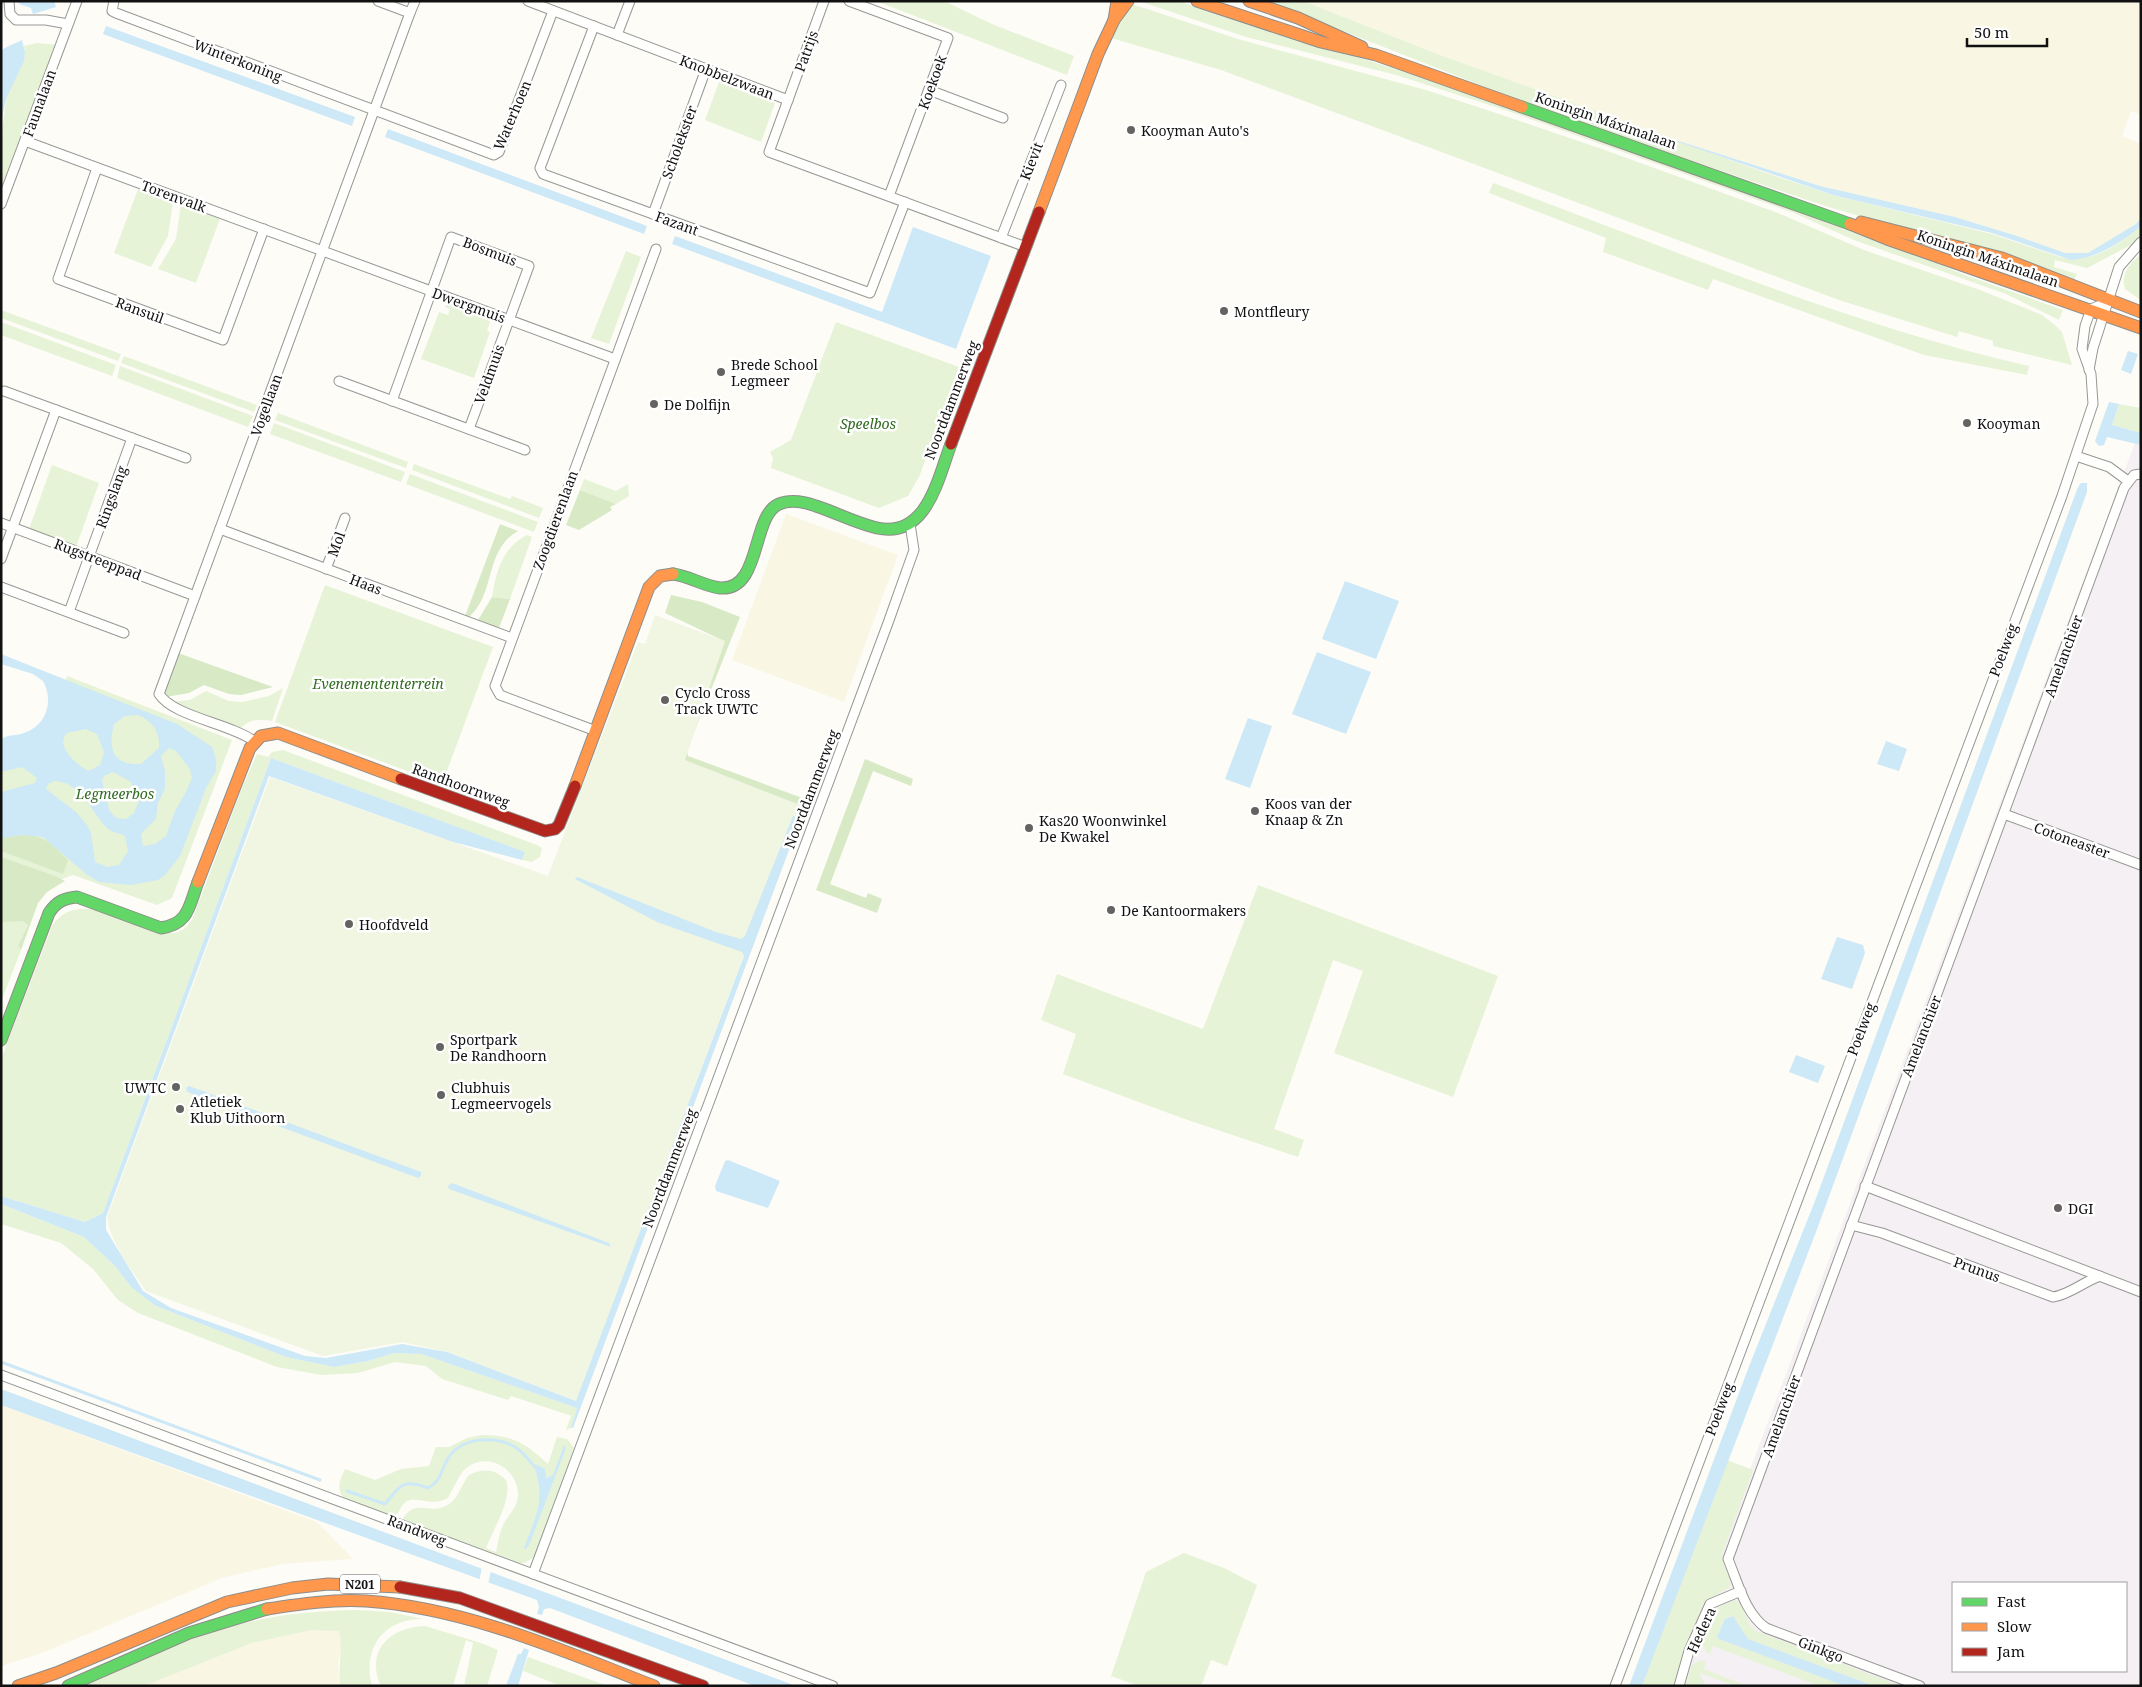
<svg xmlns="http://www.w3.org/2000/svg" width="2142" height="1687" viewBox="0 0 2142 1687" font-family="'Noto Serif',serif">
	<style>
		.industrial { fill: #f5f0f3; fill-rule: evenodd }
		.farmland { fill: #f9f7e4 }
		.green { fill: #e7f3d7; fill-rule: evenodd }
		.forest { fill: #d8eac5 }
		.pitch { fill: #f0f6e1 }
		.water { fill: #cde8f7; fill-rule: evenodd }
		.pier { fill: #fdfcf7 }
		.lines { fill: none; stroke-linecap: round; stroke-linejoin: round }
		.stream { stroke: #cde8f7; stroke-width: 3 }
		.street-casing { stroke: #979795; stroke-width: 11 }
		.fast-casing { stroke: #8e8d8b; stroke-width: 13 }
		.slow-casing { stroke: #8e8d8b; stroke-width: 13 }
		.jam-casing { stroke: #8e8d8b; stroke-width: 13 }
		.street { stroke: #fffffe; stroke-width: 9 }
		.fast { stroke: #63d668; stroke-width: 11 }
		.slow { stroke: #ff974d; stroke-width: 11 }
		.jam { stroke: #b3261e; stroke-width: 11 }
		.poi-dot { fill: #646362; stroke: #fff; stroke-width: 2 }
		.labels { text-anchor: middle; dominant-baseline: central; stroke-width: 5; stroke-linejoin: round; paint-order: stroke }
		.shield { fill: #fff; stroke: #585858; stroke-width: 1 }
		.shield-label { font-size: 12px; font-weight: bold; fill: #111 }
		.street-label { font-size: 14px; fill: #111; stroke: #fff }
		.poi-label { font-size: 14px; fill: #111; stroke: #fff; text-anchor: start }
		.park-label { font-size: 14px; font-style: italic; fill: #2f6b1f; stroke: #fff }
	</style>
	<rect width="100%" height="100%" fill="#fdfcf7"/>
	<path class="industrial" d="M2139,432L2141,433V1686H1669ZM1953,1583H2126V1671H1953Z"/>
	<g class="farmland">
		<polygon points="1303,1 2141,1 2141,115 2131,111 2122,136 2141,144 2141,218 2136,224 2088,253 2065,253 2017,236 1955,217 1820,186 1638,128 1440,55"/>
		<polygon points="786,514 898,555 844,702 732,660"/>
		<polygon points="1,1405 317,1522 353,1559 282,1564 222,1578 42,1653 1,1666"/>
		<polygon points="312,1630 339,1630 342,1642 338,1664 340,1686 144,1686 252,1643"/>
	</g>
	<g class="green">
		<polygon points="876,1 944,1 992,24 1074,56 1067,75"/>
		<polygon points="1139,1 1178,1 1405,72 1900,246 1957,272 2063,310 2059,320 2006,294 1854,240 1794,213 1508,111 1396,75 1246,37"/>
		<path d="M1267,1H1303L1440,55L1772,175L1833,195L1992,234L2060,257C2090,265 2119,245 2141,226V236L2131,245L2087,268L2055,260L2054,267L2077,274L2074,281L1819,204L1675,155L1503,94Z"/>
		<polygon points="1132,4 1238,39 1426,90 1502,115 1602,149 1778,213 1864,250 1980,290 2042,315 2055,325 2062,332 2072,365 1993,346 1993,341 1959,331 1957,337 1839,300 1221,70 1111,38"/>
		<path d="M37,43L60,45L1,205C1,169 0,131 7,97C12,81 28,62 24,46Z"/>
		<polygon points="719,82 775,103 761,142 705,120"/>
		<path d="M1493,183C1670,248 1845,324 2029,366L2027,375L1924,355L1713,279L1708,290L1603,252L1606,238L1489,193Z"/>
		<polygon points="138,189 173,202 168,236 151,267 114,253"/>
		<polygon points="181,204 220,219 196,283 158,269 176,239"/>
		<polygon points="626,251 641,257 609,344 591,338"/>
		<path d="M2141,254V300L2125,289C2121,272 2129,265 2141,254Z"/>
		<polygon points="447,302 491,318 487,331 490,332 474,378 421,359 439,312 448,315 450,309 445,307"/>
		<polygon points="1,310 121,354 118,361 1,318"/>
		<polygon points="1,322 116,365 112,376 1,335"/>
		<polygon points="836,322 959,367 919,477 908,496 879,508 771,468 773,458 770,452 791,440"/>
		<polygon points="124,356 257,405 254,412 121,363"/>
		<polygon points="120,366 253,416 248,427 117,378"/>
		<polygon points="2119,404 2141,408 2141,433 2112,425"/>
		<polygon points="278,413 408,462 406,468 275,420"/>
		<polygon points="274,423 405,472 401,482 270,434"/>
		<polygon points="414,464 510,499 512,496 543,508 539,518 412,470"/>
		<polygon points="52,465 99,483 76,547 29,529"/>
		<polygon points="410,474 538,522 534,532 406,484"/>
		<polygon points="584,479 616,491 628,484 629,496 616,504 580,490"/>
		<path d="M527,535L532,537L510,599L492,597C496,571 503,547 527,535Z"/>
		<polygon points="325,585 493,647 442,784 275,722"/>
		<polygon points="67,676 232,740 172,898 157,905 73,875 54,882 38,895 28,925 18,946 21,950 1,1002 1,746 53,723"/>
		<path d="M283,688L272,721C259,719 249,719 241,728L169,702L190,700L206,691L229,701L242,702L269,696Z"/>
		<path d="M283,750L537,845L542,848L540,857L532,862L522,860L524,852L271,758L103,1213L85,1222L1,1196V1059L52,926C75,890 126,920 158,932C174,935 183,933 192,920L242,788L257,754L268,757L272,752Z"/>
		<polygon points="1258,885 1498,976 1453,1097 1334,1053 1363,971 1333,960 1274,1129 1304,1140 1298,1157 1182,1118 1063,1074 1076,1034 1041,1020 1057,974 1203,1029"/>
		<polygon points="1,1204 84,1237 115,1266 132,1288 156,1306 286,1357 334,1367 368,1361 394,1353 421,1354 577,1408 571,1428 566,1430 571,1416 569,1415 511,1396 508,1400 442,1379 426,1366 395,1362 358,1373 321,1375 277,1367 138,1313 118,1300 93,1269 61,1243 1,1224"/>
		<path d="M481,1435C513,1435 525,1443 548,1464L557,1437L567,1439L574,1448L535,1557L524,1563H518L402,1520C416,1496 429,1517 449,1504C459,1498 462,1483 469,1475C483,1468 495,1469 506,1480C513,1498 493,1530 486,1548L496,1552C498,1543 499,1534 503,1525C508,1515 518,1507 518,1495C518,1467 484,1449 463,1471C457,1479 453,1489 448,1498C432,1507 417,1496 407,1501C401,1504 400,1513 394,1517L345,1499C335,1489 340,1480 345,1469L375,1480L401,1469L429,1466L436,1447H449L467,1438ZM564,1446L526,1549L541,1502L539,1478L535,1466L546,1478L553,1475Z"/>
		<path d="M1727,1460L1753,1470L1722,1554C1722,1566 1731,1576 1730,1587L1704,1602L1673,1686H1642Z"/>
		<polygon points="1184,1553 1224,1568 1257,1585 1227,1666 1211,1660 1201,1686 1139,1686 1111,1676 1146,1572"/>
		<path d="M1735,1600C1746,1606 1745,1623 1756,1631L1901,1686H1874L1748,1639L1732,1616L1725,1619L1717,1637L1719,1639L1845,1686H1819L1713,1646L1710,1654L1706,1652L1701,1641L1714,1609Z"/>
		<path d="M357,1610L390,1612L424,1619C384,1618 362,1648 372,1686H340C338,1667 343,1647 339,1631L312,1630L252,1643L144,1686H85C128,1667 171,1645 215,1631C261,1616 309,1611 357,1610Z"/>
		<path d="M425,1626L481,1643L498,1650L487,1686H464L473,1643L466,1640L453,1686H381C365,1650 391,1627 425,1626Z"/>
		<polygon points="528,1657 608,1686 561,1686 523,1671"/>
		<polygon points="1701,1660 1706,1662 1704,1669 1747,1686 1735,1686 1700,1673 1705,1686 1685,1686 1692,1665"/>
	</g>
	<g class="forest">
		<polygon points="580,490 616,504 610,507 612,510 579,530 566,525"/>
		<path d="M500,524L518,531C484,550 496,594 469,617L465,616Z"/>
		<polygon points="671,595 702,602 740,617 687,750 688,756 808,800 803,814 693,770 680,762 724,641 665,613"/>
		<polygon points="492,597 510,599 499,628 478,620"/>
		<polygon points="178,653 273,687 241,695 229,694 204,685 189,693 166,697 162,693"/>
		<polygon points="865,759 913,779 911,786 873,771 830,884 866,898 868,893 882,899 877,913 816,890"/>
		<path d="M24,835C48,836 52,845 68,860L63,874L1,851V838Z"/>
		<polygon points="1,857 55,876 65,881 47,892 38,903 21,950 18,946 28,925 23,921 1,922"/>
	</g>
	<polygon class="pitch" points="655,615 725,641 685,760 800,805 577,1401 447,1352 403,1342 323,1356 146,1291 122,1257 111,1233 107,1217 270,777 548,876 638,642 645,644"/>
	<g class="water">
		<polygon points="20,1 54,1 56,7 33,14 31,8 19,4"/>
		<polygon points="106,26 355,117 352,126 103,34"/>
		<path d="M22,40L25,52L24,61L7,97L1,120V51C8,45 15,44 22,40Z"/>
		<path d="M1638,128L1820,186L1955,217L2017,236L2065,253H2088L2136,224L2141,218V226C2121,243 2097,258 2071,260L1992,233L1833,195Z"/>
		<polygon points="388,129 647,226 644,234 385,137"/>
		<polygon points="913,227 991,256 956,349 672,244 675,236 882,312"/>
		<polygon points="2128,351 2138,354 2131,374 2121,370"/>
		<polygon points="2109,402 2119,404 2112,425 2141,433 2141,445 2107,437 2104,445 2099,446 2095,441"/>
		<polygon points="2081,483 2087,483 2087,492 1816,1232 1642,1686 1629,1686 1748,1369 1815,1201 2078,487"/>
		<polygon points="1345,581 1399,601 1376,659 1322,639"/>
		<polygon points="1317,652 1371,672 1346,734 1292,714"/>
		<path d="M1,654L177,724L212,747L216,759V771L206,788L180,856L165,875L158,880L131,885L99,882L86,874L43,837L24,835L1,838V792L35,783L37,778L22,767L1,772V739C9,734 16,736 24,733C47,725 54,701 43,681L33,674L1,664ZM138,715C153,722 160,731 159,748L141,764C112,766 108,748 114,724L125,716ZM86,729L97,734L104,752L100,765L89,771C78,766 54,746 67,733ZM169,748L176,751L190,769L192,778L185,794L175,811L166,836L155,844L143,846L141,834L156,819L158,803L165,789V771L161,756ZM113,772L131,782L133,791L139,801L134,813L126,819L116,818L109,810L102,780L104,776ZM54,781C82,782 90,811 107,828C111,832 119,833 125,836L128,851L119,865L108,867L95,862L91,833L87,825L76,812L46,789L48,784Z"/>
		<polygon points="1248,718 1272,726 1250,788 1225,779"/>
		<polygon points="1886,741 1907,749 1899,771 1877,764"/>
		<polygon points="271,758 525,852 522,860 453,842 269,776 106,1217 106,1230 143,1291 171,1308 305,1356 326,1358 402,1344 447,1352 576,1401 744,956 742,952 657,922 575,879 577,877 716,932 741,939 745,936 793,816 801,818 573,1428 571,1428 577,1408 421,1354 394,1353 368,1361 334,1367 286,1357 156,1306 132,1288 115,1266 84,1237 1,1204 1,1196 85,1222 103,1213"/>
		<polygon points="1837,937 1863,945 1865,953 1852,989 1821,979"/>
		<polygon points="1796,1055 1825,1066 1818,1083 1789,1072"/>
		<polygon points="189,1086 421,1172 421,1176 418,1178 187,1092 186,1088"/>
		<polygon points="728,1160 780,1181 768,1208 716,1191 715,1186 725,1161"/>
		<polygon points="452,1183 609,1243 611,1247 449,1189 448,1186"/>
		<polygon points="1,1389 796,1686 755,1686 550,1608 544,1609 542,1615 537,1614 539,1607 537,1600 1,1405"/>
		<path d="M564,1445L566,1448L530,1543L526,1549L524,1548C536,1516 546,1500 534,1466L537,1465L545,1469L546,1478L553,1475Z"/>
		<polygon points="1733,1616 1748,1639 1874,1686 1845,1686 1719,1639 1717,1637 1725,1619"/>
		<polygon points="524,1648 529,1650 518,1686 506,1686 518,1654 521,1654"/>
	</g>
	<polygon class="pier" points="482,1567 491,1570 488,1585 479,1582"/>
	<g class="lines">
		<g class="stream">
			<polyline points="1,1362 320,1480"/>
			<path d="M347,1491L385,1504C400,1486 402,1478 428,1488C441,1481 441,1471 447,1460C460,1437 494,1435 515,1447C522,1451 529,1460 534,1466"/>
		</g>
		<g class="street-casing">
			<g id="street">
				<polyline points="9,1 10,14 16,20 46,20 68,24"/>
				<polyline points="114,1 112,11 116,13 494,155 499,152 553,11"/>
				<polyline points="378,1 410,13 415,1"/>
				<polyline points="528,1 788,100 769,152 1026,247"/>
				<polyline points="849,1 948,38 889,196"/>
				<polyline points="594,26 540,168 543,174 870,293 905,202"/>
				<polyline points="617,35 630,1"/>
				<polyline points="929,90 1003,118"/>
				<polyline points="788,100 824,1"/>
				<polyline points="25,141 615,359"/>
				<polyline points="97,168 58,279 223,340 264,229"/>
				<polyline points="1,204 77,1"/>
				<polyline points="653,214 706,69"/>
				<polyline points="1001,238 1061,85"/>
				<polyline points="2089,370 2093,348 2119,267 2141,242"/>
				<polyline points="339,381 525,450"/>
				<polyline points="4,391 56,410"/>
				<polyline points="392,401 451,237 529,266 469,429"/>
				<polyline points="132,438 186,458"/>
				<polyline points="2076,456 2109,467 2128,481"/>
				<polyline points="1,523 195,596"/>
				<polyline points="220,529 512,638"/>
				<polyline points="1,559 56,410 132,438 69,612"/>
				<polyline points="326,569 345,518"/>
				<polyline points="1,587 124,633"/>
				<polyline points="596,731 500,695 495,686 656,249"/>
				<path d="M254,741C229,723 174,717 159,694L410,13"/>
				<polyline points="2004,814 2141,865"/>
				<polyline points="1865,1186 2141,1292"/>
				<path d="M1851,1225L1882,1233L2053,1297C2069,1295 2083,1282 2100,1276"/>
				<polyline points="1,1375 833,1686"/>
				<polyline points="533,1574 888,623 914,550 910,524"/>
				<polyline points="1615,1686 2062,496 2093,404 2091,374 2082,349 2085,326 2091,309 2110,301"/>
				<polyline points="1679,1686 1689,1651 1710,1604 1741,1591"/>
				<path d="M1920,1686L1766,1628C1745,1613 1738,1583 1728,1559L2124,488L2134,475L2141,474"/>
			</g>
		</g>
		<g class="fast-casing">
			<g id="fast">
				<polyline points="1522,107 1850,224"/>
				<path d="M673,574C689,576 704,586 720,588C762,591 751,516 779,504C791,499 805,502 816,506C837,513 856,523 877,528C927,539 938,478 951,444"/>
				<path d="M1,1040L49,913C56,902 64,898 77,897L161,928C189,924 189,906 198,882"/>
				<polyline points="68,1686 189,1633 267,1609"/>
			</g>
		</g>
		<g class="slow-casing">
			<g id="slow">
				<polyline points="1197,1 1321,42 1376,55 1522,107"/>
				<polyline points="1249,1 1298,18 1362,47"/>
				<polyline points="1114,20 1117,1"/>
				<polyline points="1039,212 1098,54 1114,20 1128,1"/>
				<polyline points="1861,222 2002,258 2141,312"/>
				<polyline points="1850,224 1887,239 2141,328"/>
				<polyline points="575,786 649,587 660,576 673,574"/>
				<polyline points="198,882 250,748 261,736 278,733 401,779"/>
				<path d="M267,1609C300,1604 333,1599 366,1601C466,1608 561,1650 654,1686"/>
				<polyline points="18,1686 56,1673 227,1602 292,1588 328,1584 400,1587"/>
			</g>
		</g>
		<g class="jam-casing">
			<g id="jam">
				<polyline points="951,444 1039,212"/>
				<polyline points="401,779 545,831 555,829 559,825 575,786"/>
				<polyline points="400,1587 460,1598 703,1686"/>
			</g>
		</g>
		<use href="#street" class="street"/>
		<use href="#fast" class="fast"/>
		<use href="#slow" class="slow"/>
		<use href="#jam" class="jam"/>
	</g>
	<g class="poi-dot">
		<circle cx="1131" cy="130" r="5"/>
		<circle cx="1224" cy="311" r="5"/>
		<circle cx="721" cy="372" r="5"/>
		<circle cx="654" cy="404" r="5"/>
		<circle cx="1967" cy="423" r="5"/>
		<circle cx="665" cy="700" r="5"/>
		<circle cx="1255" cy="811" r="5"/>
		<circle cx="1029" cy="828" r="5"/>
		<circle cx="1111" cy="910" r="5"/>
		<circle cx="349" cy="924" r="5"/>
		<circle cx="440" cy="1047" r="5"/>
		<circle cx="176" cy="1087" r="5"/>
		<circle cx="441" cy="1095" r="5"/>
		<circle cx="180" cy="1109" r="5"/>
		<circle cx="2058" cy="1208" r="5"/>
	</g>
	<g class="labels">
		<rect class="shield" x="340" y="1574.5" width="40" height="19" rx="4"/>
		<g class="shield-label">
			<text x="360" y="1584">N201</text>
		</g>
		<g class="street-label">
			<text transform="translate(806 51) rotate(-70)">Patrijs</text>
			<text transform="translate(238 60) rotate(21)">Winterkoning</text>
			<text transform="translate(727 77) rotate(21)">Knobbelzwaan</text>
			<text transform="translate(932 82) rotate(-70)">Koekoek</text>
			<text transform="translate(39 103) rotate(-70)">Faunalaan</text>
			<text transform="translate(512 115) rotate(-67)">Waterhoen</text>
			<text transform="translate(1606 120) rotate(19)">Koningin Máximalaan</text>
			<text transform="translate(679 142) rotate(-70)">Scholekster</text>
			<text transform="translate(1031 161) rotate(-69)">Kievit</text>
			<text transform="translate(174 196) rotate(20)">Torenvalk</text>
			<text transform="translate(677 223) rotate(20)">Fazant</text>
			<text transform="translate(490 251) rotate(21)">Bosmuis</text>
			<text transform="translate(1988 258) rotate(19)">Koningin Máximalaan</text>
			<text transform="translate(469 305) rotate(20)">Dwergmuis</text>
			<text transform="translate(140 310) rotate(20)">Ransuil</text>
			<text transform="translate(489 374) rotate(-70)">Veldmuis</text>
			<text transform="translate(951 400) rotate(-69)">Noorddammerweg</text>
			<text transform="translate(266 405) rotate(-70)">Vogellaan</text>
			<text transform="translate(111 497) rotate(-70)">Ringslang</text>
			<text transform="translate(555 520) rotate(-70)">Zoogdierenlaan</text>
			<text transform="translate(336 544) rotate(-70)">Mol</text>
			<text transform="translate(98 559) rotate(21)">Rugstreeppad</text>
			<text transform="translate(366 584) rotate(21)">Haas</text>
			<text transform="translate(2003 650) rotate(-69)">Poelweg</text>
			<text transform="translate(2063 656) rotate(-70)">Amelanchier</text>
			<text transform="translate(461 785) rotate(20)">Randhoornweg</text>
			<text transform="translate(811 789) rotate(-69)">Noorddammerweg</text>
			<text transform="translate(2072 840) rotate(20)">Cotoneaster</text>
			<text transform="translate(1861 1029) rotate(-69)">Poelweg</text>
			<text transform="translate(1921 1036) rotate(-69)">Amelanchier</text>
			<text transform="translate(669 1168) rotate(-69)">Noorddammerweg</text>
			<text transform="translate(1977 1269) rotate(20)">Prunus</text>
			<text transform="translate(1719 1409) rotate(-69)">Poelweg</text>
			<text transform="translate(1781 1416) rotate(-70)">Amelanchier</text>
			<text transform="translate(417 1530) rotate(21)">Randweg</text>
			<text transform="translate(1701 1630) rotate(-65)">Hedera</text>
			<text transform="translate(1821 1649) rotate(21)">Ginkgo</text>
		</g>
		<g class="poi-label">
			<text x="1141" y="130">Kooyman Auto's</text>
			<text x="1234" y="311">Montfleury</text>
			<text x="731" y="364">Brede School<tspan x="731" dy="16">Legmeer</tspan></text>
			<text x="664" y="404">De Dolfijn</text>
			<text x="1977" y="423">Kooyman</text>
			<text x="675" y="692">Cyclo Cross<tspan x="675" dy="16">Track UWTC</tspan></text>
			<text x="1265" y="803">Koos van der<tspan x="1265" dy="16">Knaap &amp; Zn</tspan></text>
			<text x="1039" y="820">Kas20 Woonwinkel<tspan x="1039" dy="16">De Kwakel</tspan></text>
			<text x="1121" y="910">De Kantoormakers</text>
			<text x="359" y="924">Hoofdveld</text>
			<text x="450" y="1039">Sportpark<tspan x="450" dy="16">De Randhoorn</tspan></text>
			<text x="166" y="1087" text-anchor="end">UWTC</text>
			<text x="451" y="1087">Clubhuis<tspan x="451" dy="16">Legmeervogels</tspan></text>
			<text x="190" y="1101">Atletiek<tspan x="190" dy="16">Klub Uithoorn</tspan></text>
			<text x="2068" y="1208">DGI</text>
		</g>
		<g class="park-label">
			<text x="868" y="423">Speelbos</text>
			<text x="378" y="683">Evenemententerrein</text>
			<text x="115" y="793">Legmeerbos</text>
		</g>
	</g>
	<rect width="2142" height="1687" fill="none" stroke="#111111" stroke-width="5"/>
	<rect x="1952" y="1582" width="175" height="90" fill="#ffffff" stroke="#a0a0a0"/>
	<rect x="1962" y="1598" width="25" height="8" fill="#63d668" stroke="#a0a0a0"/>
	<text x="1997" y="1607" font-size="15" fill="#111111">Fast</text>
	<rect x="1962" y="1623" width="25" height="8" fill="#ff974d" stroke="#a0a0a0"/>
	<text x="1997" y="1632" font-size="15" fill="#111111">Slow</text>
	<rect x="1962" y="1648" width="25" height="8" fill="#b3261e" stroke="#a0a0a0"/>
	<text x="1997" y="1657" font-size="15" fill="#111111">Jam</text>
	<path d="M1967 38v8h80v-8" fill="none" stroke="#111111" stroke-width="2.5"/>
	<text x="1974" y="38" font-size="15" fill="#111111" stroke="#ffffff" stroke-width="4" paint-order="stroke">50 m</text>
</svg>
